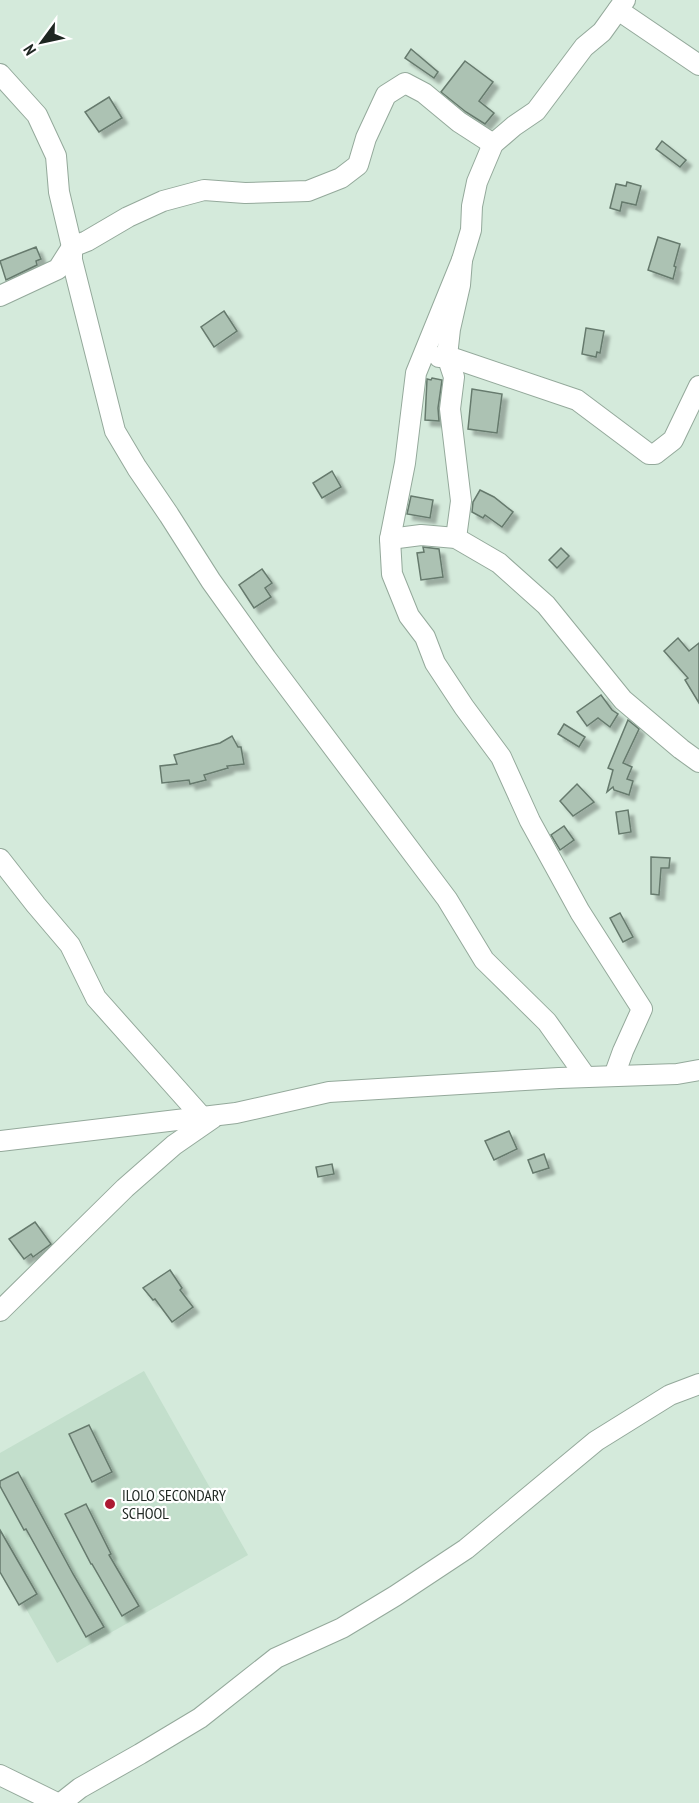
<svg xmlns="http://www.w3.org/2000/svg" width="699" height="1803" viewBox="0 0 699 1803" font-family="'PT Sans Narrow',sans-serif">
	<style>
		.built { fill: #c3dfcc }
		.building { fill: #acc2b3; stroke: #667a6d; stroke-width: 1.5; filter: url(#shadow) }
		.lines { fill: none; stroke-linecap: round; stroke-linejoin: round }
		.minor-casing { stroke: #94a99b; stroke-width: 22 }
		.minor { stroke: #fff; stroke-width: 20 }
		.poi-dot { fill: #ad1933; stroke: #fff; stroke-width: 2 }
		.labels { text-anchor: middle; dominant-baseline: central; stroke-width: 4.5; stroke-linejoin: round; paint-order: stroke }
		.poi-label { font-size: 16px; fill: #1e2621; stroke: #fff; text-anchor: start }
	</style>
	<defs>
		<filter id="shadow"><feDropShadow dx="5.5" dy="5.5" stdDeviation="1.5" flood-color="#0004"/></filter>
	</defs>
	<rect width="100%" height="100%" fill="#d4eadb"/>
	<polygon class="built" points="144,1371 248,1555 57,1663 0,1563 0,1453"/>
	<g class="building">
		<polygon points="411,49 438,72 434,78 405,58"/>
		<polygon points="465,61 493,82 479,101 494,113 485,124 466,112 441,92"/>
		<polygon points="109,97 122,118 99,132 85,112"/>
		<polygon points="662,141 686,160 680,167 656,149"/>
		<polygon points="627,182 641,186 636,205 622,202 620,211 610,208 616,184 626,186"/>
		<polygon points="658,237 680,244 674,266 676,267 673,279 648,270"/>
		<polygon points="36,247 41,259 36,261 37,265 6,280 0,261"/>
		<polygon points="224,311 237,331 214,347 201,327"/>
		<polygon points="586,328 604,331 600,353 597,352 596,357 582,354"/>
		<polygon points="432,378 442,380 438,408 439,421 425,420 427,379 431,380"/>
		<polygon points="472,389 502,394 497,433 468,429"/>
		<polygon points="332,471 341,487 322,498 313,483"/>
		<polygon points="480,490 494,497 513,512 502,527 485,515 483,518 472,512 473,502"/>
		<polygon points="411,496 433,500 430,518 407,514"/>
		<polygon points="423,547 439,549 443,577 421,580 417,553 424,552"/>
		<polygon points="561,548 569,556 557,568 549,560"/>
		<polygon points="262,569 272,583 265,588 271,597 254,608 239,585"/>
		<polygon points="678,638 689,651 699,643 699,703 685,680 688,678 664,651"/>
		<polygon points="601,695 612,710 618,714 610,727 598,718 587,726 577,712"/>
		<polygon points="628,720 639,729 623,763 632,767 627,779 633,781 629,795 614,790 613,787 607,792 613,770 608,768"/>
		<polygon points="564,724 585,737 579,747 558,734"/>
		<polygon points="232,736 238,747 241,747 244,764 227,766 228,768 204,775 206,780 190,784 189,780 162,783 160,766 177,764 174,755 220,743"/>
		<polygon points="577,784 594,802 573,816 560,801"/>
		<polygon points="628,810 631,832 619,834 616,812"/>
		<polygon points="564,826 574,840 560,850 551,835"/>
		<polygon points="651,857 670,858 669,868 661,868 659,895 651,894"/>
		<polygon points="620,913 633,937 623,942 610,918"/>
		<polygon points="509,1131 517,1149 494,1160 485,1141"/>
		<polygon points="544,1154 549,1168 533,1173 528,1160"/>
		<polygon points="332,1164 334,1174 318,1177 316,1167"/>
		<polygon points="35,1222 51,1244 33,1257 31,1254 24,1259 9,1239"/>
		<polygon points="170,1270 182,1288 180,1290 193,1307 172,1322 155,1299 153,1300 143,1288"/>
		<polygon points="89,1425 112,1472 92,1482 69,1434"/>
		<polygon points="18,1472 73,1574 104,1627 86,1637 26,1529 24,1530 0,1486 0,1481"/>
		<polygon points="86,1504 111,1554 109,1555 139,1606 122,1616 92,1564 91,1564 65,1514"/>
		<polygon points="0,1530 37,1594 19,1605 0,1572"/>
	</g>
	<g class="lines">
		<g class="minor-casing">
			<g id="minor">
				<polyline points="618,10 699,65"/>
				<polyline points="0,74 37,115 56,156 59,192 72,247 72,260 115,431 137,468 169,515 211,581 266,658 447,899 484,960 547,1022 586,1077"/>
				<polyline points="462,260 416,373 405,463 390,539 392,574 409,616 425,637 435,663 464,707 501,757 530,821 557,870 580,912 642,1009 623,1051 614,1076"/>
				<polyline points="0,296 58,269 72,247 87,241 128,217 163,201 204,190 245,193 308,191 341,178 358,165 366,138 386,95 405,83 424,93 459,122 493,144"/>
				<polyline points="439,357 447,356 577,400 649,454 655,454 673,440 699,386"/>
				<polyline points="456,538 461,501 450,409 454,377 447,356 450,329 460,285 462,260 471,230 472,206 477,182 493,144 514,126 536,111 584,47 602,32 625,0"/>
				<polyline points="390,539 421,535 456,538 499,563 546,605 623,700 681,749 699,762"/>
				<polyline points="0,859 36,905 70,945 96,998 202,1117"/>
				<polyline points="0,1141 236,1113 329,1092 559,1078 677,1074 699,1070"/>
				<polyline points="0,1311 125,1188 174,1145 213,1118"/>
				<polyline points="0,1775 57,1803"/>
				<polyline points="61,1803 80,1788 140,1754 200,1718 276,1658 342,1628 395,1596 466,1549 596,1441 670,1395 699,1384"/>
			</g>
		</g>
		<use href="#minor" class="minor"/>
	</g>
	<circle class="poi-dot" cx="110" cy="1504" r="6"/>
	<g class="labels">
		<g class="poi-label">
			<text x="122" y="1495">ILOLO SECONDARY<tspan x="122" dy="18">SCHOOL</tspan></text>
		</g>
	</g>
	<g transform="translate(42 42) rotate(237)" stroke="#ffffff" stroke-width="4.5" paint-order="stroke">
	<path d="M0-4.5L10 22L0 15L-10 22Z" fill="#1e2621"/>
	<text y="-9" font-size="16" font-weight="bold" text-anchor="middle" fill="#1e2621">N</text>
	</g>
</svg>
